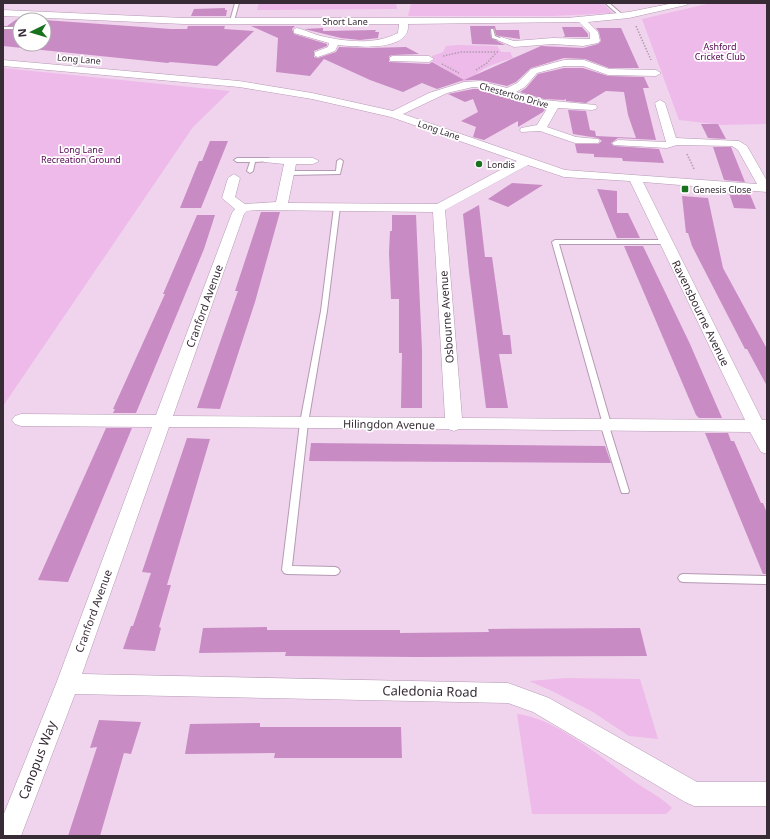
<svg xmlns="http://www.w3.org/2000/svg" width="770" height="839" viewBox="0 0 770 839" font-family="'Noto Sans',sans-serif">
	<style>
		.green { fill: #edbae9 }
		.building { fill: #c88bc4 }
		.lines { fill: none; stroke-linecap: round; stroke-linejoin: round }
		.lane-casing { stroke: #b49ab2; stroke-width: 2 }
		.street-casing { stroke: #b49ab2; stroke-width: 1 }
		.path { stroke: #b29baf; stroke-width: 1.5; stroke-dasharray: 1.5 1.5; stroke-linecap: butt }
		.lane { fill: #fff; fill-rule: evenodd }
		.street { fill: #fff; fill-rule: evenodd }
		.poi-dot { fill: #17711d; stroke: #fff; stroke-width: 1.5 }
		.labels { text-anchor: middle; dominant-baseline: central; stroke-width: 3.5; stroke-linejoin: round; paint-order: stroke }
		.far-street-label { font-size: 9px; fill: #372c36; stroke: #fff }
		.far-park-label { font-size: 9px; fill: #530551; stroke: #fff }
		.far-poi-label { font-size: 9px; fill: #372c36; stroke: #fff; text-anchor: start }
		.street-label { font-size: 11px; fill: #372c36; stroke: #fff }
		.near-street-label { font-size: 13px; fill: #372c36; stroke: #fff }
	</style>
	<rect width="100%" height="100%" fill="#f0d4ed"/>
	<g class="green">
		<polygon points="259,3 396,3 397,9 257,10"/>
		<polygon points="411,3 602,3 613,13 553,16 408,16"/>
		<polygon points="711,3 767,3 767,124 722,125 679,120 642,19"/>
		<path d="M458,45L497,46L501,52H510L513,58C500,62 479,67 472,80L463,82L447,73L446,69L433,62L432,56L443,52L446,46Z"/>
		<polygon points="3,68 230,91 193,127 3,406"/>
		<polygon points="566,678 640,679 658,739 629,736 593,712 552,691 529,681"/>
		<path d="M517,714C556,718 603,759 635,782C648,791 660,796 672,808L666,814H532Z"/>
	</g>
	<g class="building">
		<polygon points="225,8 225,10 227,10 226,16 191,16 194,9"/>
		<polygon points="17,19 27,20 20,20 20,44 44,44 44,20 171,29 187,29 188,26 225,26 224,29 254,31 217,66 170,62 168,63 3,46 3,30 16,29 16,27 14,26 7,26"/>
		<polygon points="251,26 295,26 292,29 294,34 327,44 327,46 314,51 314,57 318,58 336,52 339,47 369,48 406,47 419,54 393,55 389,56 389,62 429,64 432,62 464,80 437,89 422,83 403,92 370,80 324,59 310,76 276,72 278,38"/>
		<polygon points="470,26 495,26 496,30 519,30 520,39 499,36 496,35 494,28 491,28 490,29 491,38 505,45 472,44"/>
		<polygon points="562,27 582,27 588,34 588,37 563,37 565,36"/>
		<polygon points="323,28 323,31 376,30 375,32 379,32 378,38 360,40 341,38 304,29"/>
		<polygon points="596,28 621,28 639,68 609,68 585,59 564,58 531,68 516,82 507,86 480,80 464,80 541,46 583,48 598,44 601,41 599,32"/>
		<polygon points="564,68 583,68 608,76 644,77 649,88 643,88 656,140 618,138 611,143 614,146 659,149 664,163 623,161 622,158 594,157 594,154 577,153 575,144 598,144 602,141 598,138 573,134 568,110 586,111 590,130 595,131 596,136 636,138 628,115 624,92 606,91 586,103 566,101 566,99 564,100 544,99 520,92 526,88 538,74"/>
		<polygon points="473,89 486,89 525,103 546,108 543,112 518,127 518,121 484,140 473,137 476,127 461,121 478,112 473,99 465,102 448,94"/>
		<polygon points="701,124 718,124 726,139 708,138"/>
		<polygon points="210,141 228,141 201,208 180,208 199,161 202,161"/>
		<polygon points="713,147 731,147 745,182 724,180"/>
		<polygon points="512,183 543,185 508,207 488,199"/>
		<polygon points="597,189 617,191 617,213 628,213 640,238 617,238"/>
		<polygon points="728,190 749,192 756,209 734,208"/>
		<polygon points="682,196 708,198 723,268 767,349 767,386 747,349 745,349 692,246 688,233 686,233"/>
		<polygon points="479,205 485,257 492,257 503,335 510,335 512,354 499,354 508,408 486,408 469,272 463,214"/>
		<polygon points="261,212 280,212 255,302 220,409 197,408 238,291 235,291"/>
		<polygon points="197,215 215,215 204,249 136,413 113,413 115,409 113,409 165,294 163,294"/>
		<polygon points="392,215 416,215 422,350 422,408 401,408 402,353 399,353 399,299 391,299 389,253 390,231 392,231"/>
		<polygon points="624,246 643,246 690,344 722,418 699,418 696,415"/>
		<polygon points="106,428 132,428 68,582 38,580"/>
		<polygon points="705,433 728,433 731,441 734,441 761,503 763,503 767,513 767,574 763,574"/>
		<polygon points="187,438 210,439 167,585 171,585 159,627 161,628 155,651 123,649 131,626 133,626 151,573 142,572"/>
		<polygon points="311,443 605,446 611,463 309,461"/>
		<polygon points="267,627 267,630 400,630 400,633 489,632 488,629 640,628 647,656 418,657 285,656 286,652 199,653 203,628"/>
		<polygon points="99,720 141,722 131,754 124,753 100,836 68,836 97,747 90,748"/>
		<polygon points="260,723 260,727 401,727 402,758 274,758 275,753 185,754 190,724"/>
	</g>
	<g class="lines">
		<g class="lane-casing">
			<g id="lane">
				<polygon points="235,3 239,3 234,21 232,22 230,21"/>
				<polygon points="605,3 609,3 623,15 623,17 621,17"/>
				<polygon points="3,27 13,27 15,28 13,29 3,29"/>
				<polygon points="491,29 493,29 495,36 502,39 502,41 492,38"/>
				<polygon points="268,158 270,159 270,161 255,162 253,171 250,173 247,171 250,162 237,162 234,160 237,158"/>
				<polygon points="340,159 343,161 340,174 288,175 285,173 288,171 336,171 337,161"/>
				<polygon points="337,205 340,207 327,311 308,423 292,566 335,567 338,568 340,571 338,574 335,575 287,574 284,573 282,570 300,423 321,311 334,207"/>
				<polygon points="555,240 666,240 669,242 666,244 559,244 611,424 609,426 629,491 628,493 622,493 621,491 600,423 602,421 552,242"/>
				<polygon points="683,574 767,576 767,584 683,582 680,581 678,578 680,575"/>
			</g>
		</g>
		<g class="street-casing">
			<g id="street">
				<path d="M674,3H690L686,5L629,18L588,22L598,32L600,41L598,43L583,46L553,44L514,47L497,40L501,37L514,41L553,38L590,39V33L579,22L408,24C411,52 356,47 338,45L335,51L318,57L315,56V52L328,47L329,43L294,33V29L297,28C305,30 313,34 321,36C346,42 375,45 398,33L399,24H184L3,16V10L184,18H567L629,12Z"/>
				<polygon points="393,56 429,56 434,59 429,62 390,61 390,57"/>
				<path d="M3,60L239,81L312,93L393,111L429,93L464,82L480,81L507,88L517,83L531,69L564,60H584L609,69L656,70L661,73L656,76L608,75L583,66H564L537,73L525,87L516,92L544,100L596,105L597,107L596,109L592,110L558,108L547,127L576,137L598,139L600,141L598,143H575L540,131L521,132L520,130L521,128L537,125L548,107L525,102L486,88L473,87L447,93L403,114L565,170L757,184L738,150L732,146L677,145L667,148L614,145L612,143L618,140L666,142L655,103L660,100L665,103L676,138L739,141L747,146L767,181V192L643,182L762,420H767V454L761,452L750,432L459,429L454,431L448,429L169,427L82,674L508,683L549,698L697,782H767V806H694L685,802L533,712L508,703L75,694L21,836H3V816L56,684L152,427L21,426L15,424L12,420L15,416L21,414L156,415L232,213L235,209L222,198L228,178L234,174L240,178L235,197L245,204L276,202L284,164L264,162L262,160L264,158H313L319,161L313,164H296L288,203L437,204L517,161L391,117L312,99L239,87L3,66ZM528,165L564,177L630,181L745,420L462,418L445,210ZM256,210L433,212L445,418L173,416L244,214L247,211Z"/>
			</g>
		</g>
		<g class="path">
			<polyline points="636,26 651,60"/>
			<polyline points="443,56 461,52 499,52"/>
			<polyline points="442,64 459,73"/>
			<polyline points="476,70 487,63 496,53"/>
			<polyline points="687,154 694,169"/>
		</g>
		<use href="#lane" class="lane"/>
		<use href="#street" class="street"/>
	</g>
	<g class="poi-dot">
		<circle cx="479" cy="164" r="4"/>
		<rect x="681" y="185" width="8" height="8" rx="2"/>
	</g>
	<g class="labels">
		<g class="far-street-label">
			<text x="345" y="21">Short Lane</text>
			<text transform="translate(79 59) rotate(5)">Long Lane</text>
			<text transform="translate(514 95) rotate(16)">Chesterton Drive</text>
			<text transform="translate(439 130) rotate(19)">Long Lane</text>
		</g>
		<g class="far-park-label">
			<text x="720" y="46">Ashford<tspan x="720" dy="10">Cricket Club</tspan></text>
			<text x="81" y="149">Long Lane<tspan x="81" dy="10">Recreation Ground</tspan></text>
		</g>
		<g class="far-poi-label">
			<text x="487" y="164">Londis</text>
			<text x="693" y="189">Genesis Close</text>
		</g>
		<g class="street-label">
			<text transform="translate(204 306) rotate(-70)">Cranford Avenue</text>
			<text transform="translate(701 313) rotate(64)">Ravensbourne Avenue</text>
			<text transform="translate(446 317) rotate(-94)">Osbourne Avenue</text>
			<text transform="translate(389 424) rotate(1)">Hilingdon Avenue</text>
			<text transform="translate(93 611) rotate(-70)">Cranford Avenue</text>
		</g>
		<g class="near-street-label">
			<text transform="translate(430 691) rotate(1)">Caledonia Road</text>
			<text transform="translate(37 760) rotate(-69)">Canopus Way</text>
		</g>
	</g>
	<rect width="770" height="839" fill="none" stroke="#372c36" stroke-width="8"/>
	<g transform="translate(32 32) rotate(265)"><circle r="19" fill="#ffffff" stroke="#afabaf"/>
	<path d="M0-3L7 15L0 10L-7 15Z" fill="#17711d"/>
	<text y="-6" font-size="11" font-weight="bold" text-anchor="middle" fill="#372c36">N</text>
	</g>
</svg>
